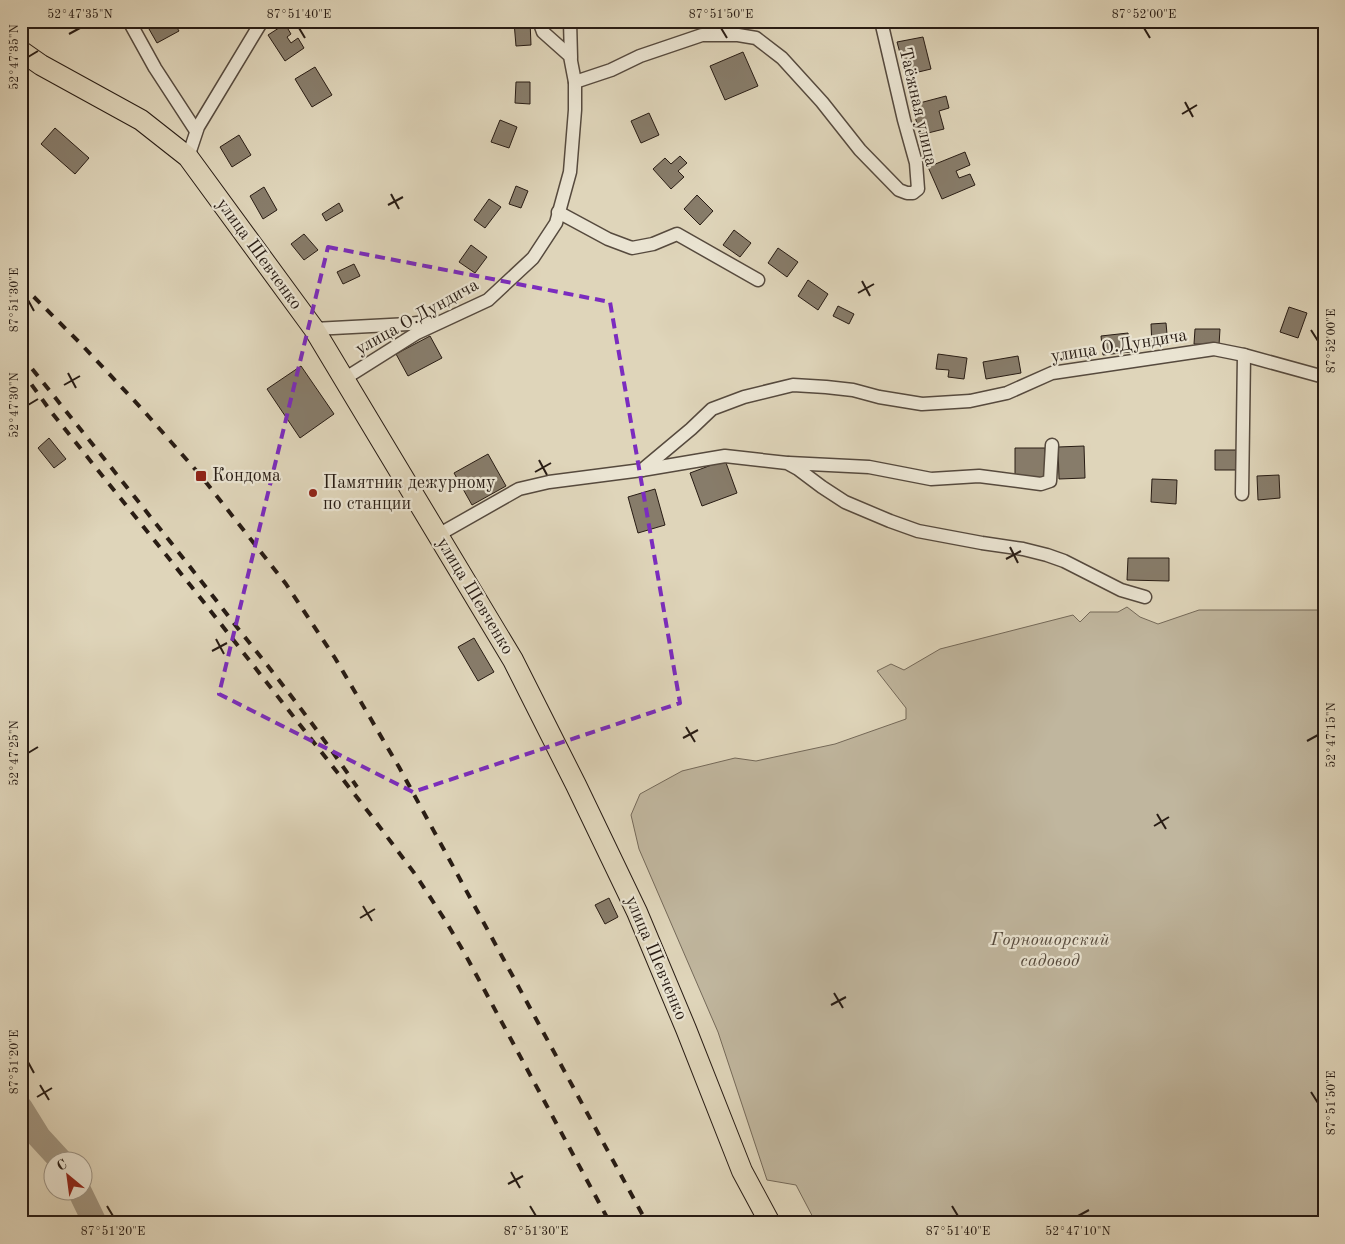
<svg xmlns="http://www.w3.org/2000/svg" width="1345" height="1244" viewBox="0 0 1345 1244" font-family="'Old Standard TT',serif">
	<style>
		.green { fill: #c0b69e; stroke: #746959 }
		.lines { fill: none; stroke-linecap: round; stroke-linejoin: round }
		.river { stroke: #a19682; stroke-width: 24 }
		.building { fill: #877c6a; stroke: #281c14 }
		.street-casing { stroke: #564a3e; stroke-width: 15 }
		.primary-casing { stroke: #281c14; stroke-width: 22 }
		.street { stroke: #eae4d2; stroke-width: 12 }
		.primary { stroke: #dfd5ba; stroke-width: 20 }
		.rail { stroke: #281c14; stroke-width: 4; stroke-dasharray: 9 9; stroke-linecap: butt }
		.marked { fill: none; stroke: #7b2cbf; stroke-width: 4; stroke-dasharray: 10 6; stroke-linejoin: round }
		.ticks { fill: none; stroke: #281c14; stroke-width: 2 }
		.poi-dot { fill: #8f2418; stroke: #eae4d2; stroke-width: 2 }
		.labels { text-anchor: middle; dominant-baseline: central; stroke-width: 4.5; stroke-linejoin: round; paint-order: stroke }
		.street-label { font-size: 18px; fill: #281c14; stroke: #eae4d2 }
		.poi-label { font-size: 18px; fill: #281c14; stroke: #eae4d2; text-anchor: start }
		.park-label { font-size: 18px; font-style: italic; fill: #564a3d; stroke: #eae4d2 }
		.neatline { fill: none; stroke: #281c14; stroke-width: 2 }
		.ticks-label { font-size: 12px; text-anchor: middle; fill: #281c14 }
	</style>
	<rect width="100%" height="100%" fill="#dfd5ba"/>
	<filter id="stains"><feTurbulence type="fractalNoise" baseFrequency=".004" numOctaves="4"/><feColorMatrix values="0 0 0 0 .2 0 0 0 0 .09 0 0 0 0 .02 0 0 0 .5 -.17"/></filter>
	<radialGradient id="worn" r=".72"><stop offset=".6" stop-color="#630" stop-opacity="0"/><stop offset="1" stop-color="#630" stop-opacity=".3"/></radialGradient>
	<polygon class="green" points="1127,607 1140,617 1158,624 1199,610 1324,610 1324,1223 816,1223 796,1185 767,1180 718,1032 639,849 631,815 640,794 682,771 735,758 756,761 835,744 906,719 906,708 877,671 891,664 904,670 940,649 1073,615 1080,622 1090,612 1118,612"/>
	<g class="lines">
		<g class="river">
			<polyline points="21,1108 39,1137 62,1162"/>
			<polyline points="80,1192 95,1223"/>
		</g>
	</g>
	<g class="building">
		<polygon points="164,21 173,21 179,31 157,43 149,29"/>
		<polygon points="530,21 531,45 516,46 514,22"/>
		<polygon points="285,24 291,34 287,37 291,43 298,38 304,48 285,61 268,35"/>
		<polygon points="923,37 931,69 906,75 897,42"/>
		<polygon points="743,52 758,86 725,100 710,66"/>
		<polygon points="315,67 332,95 312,107 295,79"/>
		<polygon points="516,82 530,82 530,104 515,103"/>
		<polygon points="946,96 949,108 939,111 944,129 920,135 912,105"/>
		<polygon points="649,113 659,135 641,143 631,121"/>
		<polygon points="500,120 517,127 509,148 491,142"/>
		<polygon points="55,128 89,158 75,174 41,144"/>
		<polygon points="239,135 251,155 232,167 220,147"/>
		<polygon points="965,152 970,165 956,171 959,178 970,174 975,185 942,199 928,167"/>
		<polygon points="680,156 687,163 678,171 684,177 671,189 653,169 665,158 671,164"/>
		<polygon points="516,186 528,191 521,208 509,204"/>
		<polygon points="264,187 277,210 263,219 250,196"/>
		<polygon points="697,195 713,211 700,225 684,209"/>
		<polygon points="489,199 501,207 485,228 474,220"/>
		<polygon points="339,203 343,211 326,221 322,214"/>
		<polygon points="734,230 751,243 740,257 723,245"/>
		<polygon points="304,234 318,250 304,260 291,244"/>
		<polygon points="471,245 487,257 475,273 459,262"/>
		<polygon points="778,248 798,262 787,277 768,263"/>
		<polygon points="354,264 360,276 343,284 337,272"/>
		<polygon points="808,280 828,294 818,310 798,296"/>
		<polygon points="838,306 854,314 849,324 833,316"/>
		<polygon points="1289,307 1307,313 1298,338 1280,332"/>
		<polygon points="1166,323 1168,345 1152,346 1151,324"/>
		<polygon points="1195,329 1220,329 1219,345 1194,344"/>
		<polygon points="1128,333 1130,352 1103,355 1101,336"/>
		<polygon points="430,336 442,358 408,376 396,354"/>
		<polygon points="938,354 967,358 964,379 948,377 949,370 936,369"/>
		<polygon points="1018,356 1021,373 986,379 983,362"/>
		<polygon points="301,366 334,414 300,438 267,389"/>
		<polygon points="49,438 66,459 54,468 38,448"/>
		<polygon points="1084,446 1085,478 1059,479 1058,447"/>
		<polygon points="1015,448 1045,448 1045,479 1015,478"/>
		<polygon points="1215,450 1239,450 1238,470 1215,470"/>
		<polygon points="488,454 506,486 472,505 454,473"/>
		<polygon points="725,460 737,493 702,506 690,473"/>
		<polygon points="1279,475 1280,498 1258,500 1257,476"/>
		<polygon points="1152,479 1177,480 1176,504 1151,502"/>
		<polygon points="655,489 665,525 638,533 628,497"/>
		<polygon points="1128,558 1169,558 1169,581 1127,580"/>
		<polygon points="474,638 494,672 478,681 458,647"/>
		<polygon points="609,898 618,917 605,924 595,905"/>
	</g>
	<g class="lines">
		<g class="street-casing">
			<g id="street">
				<polyline points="129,21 155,68 196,131"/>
				<polyline points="570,21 571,58"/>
				<polyline points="575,82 611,70 640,56 702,35 738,35 756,38 782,58 822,102 860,150 899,190 907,193 913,193 918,189 916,163 904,120 881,21"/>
				<polyline points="188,157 198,127 262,21"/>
				<polyline points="558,212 608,239 632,248 653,244 677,234 758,280"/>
				<polyline points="314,329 409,324 434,321"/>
				<polyline points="344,379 417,333 488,300 533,258 556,223 570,172 575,110 575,82 570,56 543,32 539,21"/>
				<polyline points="789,463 869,467 931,479 979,476 1041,484 1050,481 1052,445"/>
				<polyline points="642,470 725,456 787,463 798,469 822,487 845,502 890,521 918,531 982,543 1023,549 1047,555 1064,561 1121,590 1145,597"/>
				<polyline points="1242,494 1244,355"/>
				<polyline points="438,535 519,489 549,482 642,470 691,429 712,409 744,397 793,385 826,387 853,390 879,397 922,404 970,401 1007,393 1052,373 1214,349 1244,355 1324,377"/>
			</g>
		</g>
		<g class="primary-casing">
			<polyline id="primary" points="21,51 41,65 141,120 188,157 314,329 513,660 576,785 637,912 686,1029 742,1171 770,1223"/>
		</g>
		<use href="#street" class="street"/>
		<use href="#primary" class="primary"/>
		<g class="rail">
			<polyline points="21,284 81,344 143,410 201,476 286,584 335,658 399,767 647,1223"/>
			<path d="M21,355C93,445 166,535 236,626C278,678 319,731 357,787"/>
			<polyline points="21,370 52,413 191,586 370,814 415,874 445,920 465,954 610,1223"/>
		</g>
	</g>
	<path class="marked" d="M328,247L610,302L680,703L413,792L219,694Z"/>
	<path class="ticks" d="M299,28L305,38M721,28L727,38M1144,28L1150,38M69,34L80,28M28,57L38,51M1185,102L1193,117M1182,114L1197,105M391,194L399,209M388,205L403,197M862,281L870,296M858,293L874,284M28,300L34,311M1311,330L1318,341M68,373L76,388M64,385L80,376M28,405L38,399M539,460L547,475M535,472L551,463M1010,547L1018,563M1006,559L1021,551M216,639L224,654M212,651L227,643M686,727L695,742M683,738L698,730M1307,741L1318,735M28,753L38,747M1157,814L1166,829M1154,826L1169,817M363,906L372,921M360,918L375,909M834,993L843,1008M831,1005L846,997M28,1062L34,1073M40,1085L49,1100M1311,1092L1318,1103M37,1097L52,1088M511,1172L520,1188M508,1184L523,1176M107,1206L113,1216M530,1206L536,1216M952,1206L958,1216M1078,1216L1089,1210"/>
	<g class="poi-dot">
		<rect x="195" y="470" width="12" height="12" rx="2.5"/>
		<circle cx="313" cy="493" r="5"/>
	</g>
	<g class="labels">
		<g class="street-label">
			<text transform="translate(918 107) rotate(77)">Таёжная улица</text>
			<text transform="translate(259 254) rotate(54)">улица Шевченко</text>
			<text transform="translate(417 317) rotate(-29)">улица О.Дундича</text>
			<text transform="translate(1119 346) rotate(-9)">улица О.Дундича</text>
			<text transform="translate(475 596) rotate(59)">улица Шевченко</text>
			<text transform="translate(656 958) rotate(67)">улица Шевченко</text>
		</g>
		<g class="poi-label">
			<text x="212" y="476">Кондома</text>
			<text x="323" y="483">Памятник дежурному<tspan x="323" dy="21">по станции</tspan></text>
		</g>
		<g class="park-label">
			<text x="1050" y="940">Горношорский<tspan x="1050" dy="21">садовод</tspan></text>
		</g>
	</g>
	<rect width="1345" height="1244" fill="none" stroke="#dfd5ba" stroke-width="55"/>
	<g transform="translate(68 1176) rotate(331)"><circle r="24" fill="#eae4d2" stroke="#9c9486"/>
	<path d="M0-4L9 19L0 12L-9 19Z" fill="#8f2418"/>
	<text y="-8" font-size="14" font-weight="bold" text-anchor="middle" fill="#281c14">С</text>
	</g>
	<rect x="28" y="28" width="1290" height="1188" class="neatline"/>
	<g class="ticks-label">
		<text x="80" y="18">52°47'35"N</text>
		<text x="299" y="18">87°51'40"E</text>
		<text x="721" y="18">87°51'50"E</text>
		<text x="1144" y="18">87°52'00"E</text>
		<text transform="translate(14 57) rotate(-90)" y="4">52°47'35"N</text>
		<text transform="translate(14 300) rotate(-90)" y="4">87°51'30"E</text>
		<text transform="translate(1331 341) rotate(-90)" y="4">87°52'00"E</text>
		<text transform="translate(14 405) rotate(-90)" y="4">52°47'30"N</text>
		<text transform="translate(1331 735) rotate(-90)" y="4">52°47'15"N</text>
		<text transform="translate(14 753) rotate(-90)" y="4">52°47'25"N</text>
		<text transform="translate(14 1062) rotate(-90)" y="4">87°51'20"E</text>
		<text transform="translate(1331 1103) rotate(-90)" y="4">87°51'50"E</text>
		<text x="113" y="1235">87°51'20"E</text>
		<text x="536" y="1235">87°51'30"E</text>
		<text x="958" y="1235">87°51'40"E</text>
		<text x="1078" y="1235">52°47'10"N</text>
	</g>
	<rect width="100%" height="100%" filter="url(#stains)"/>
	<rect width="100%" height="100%" fill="url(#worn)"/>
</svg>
